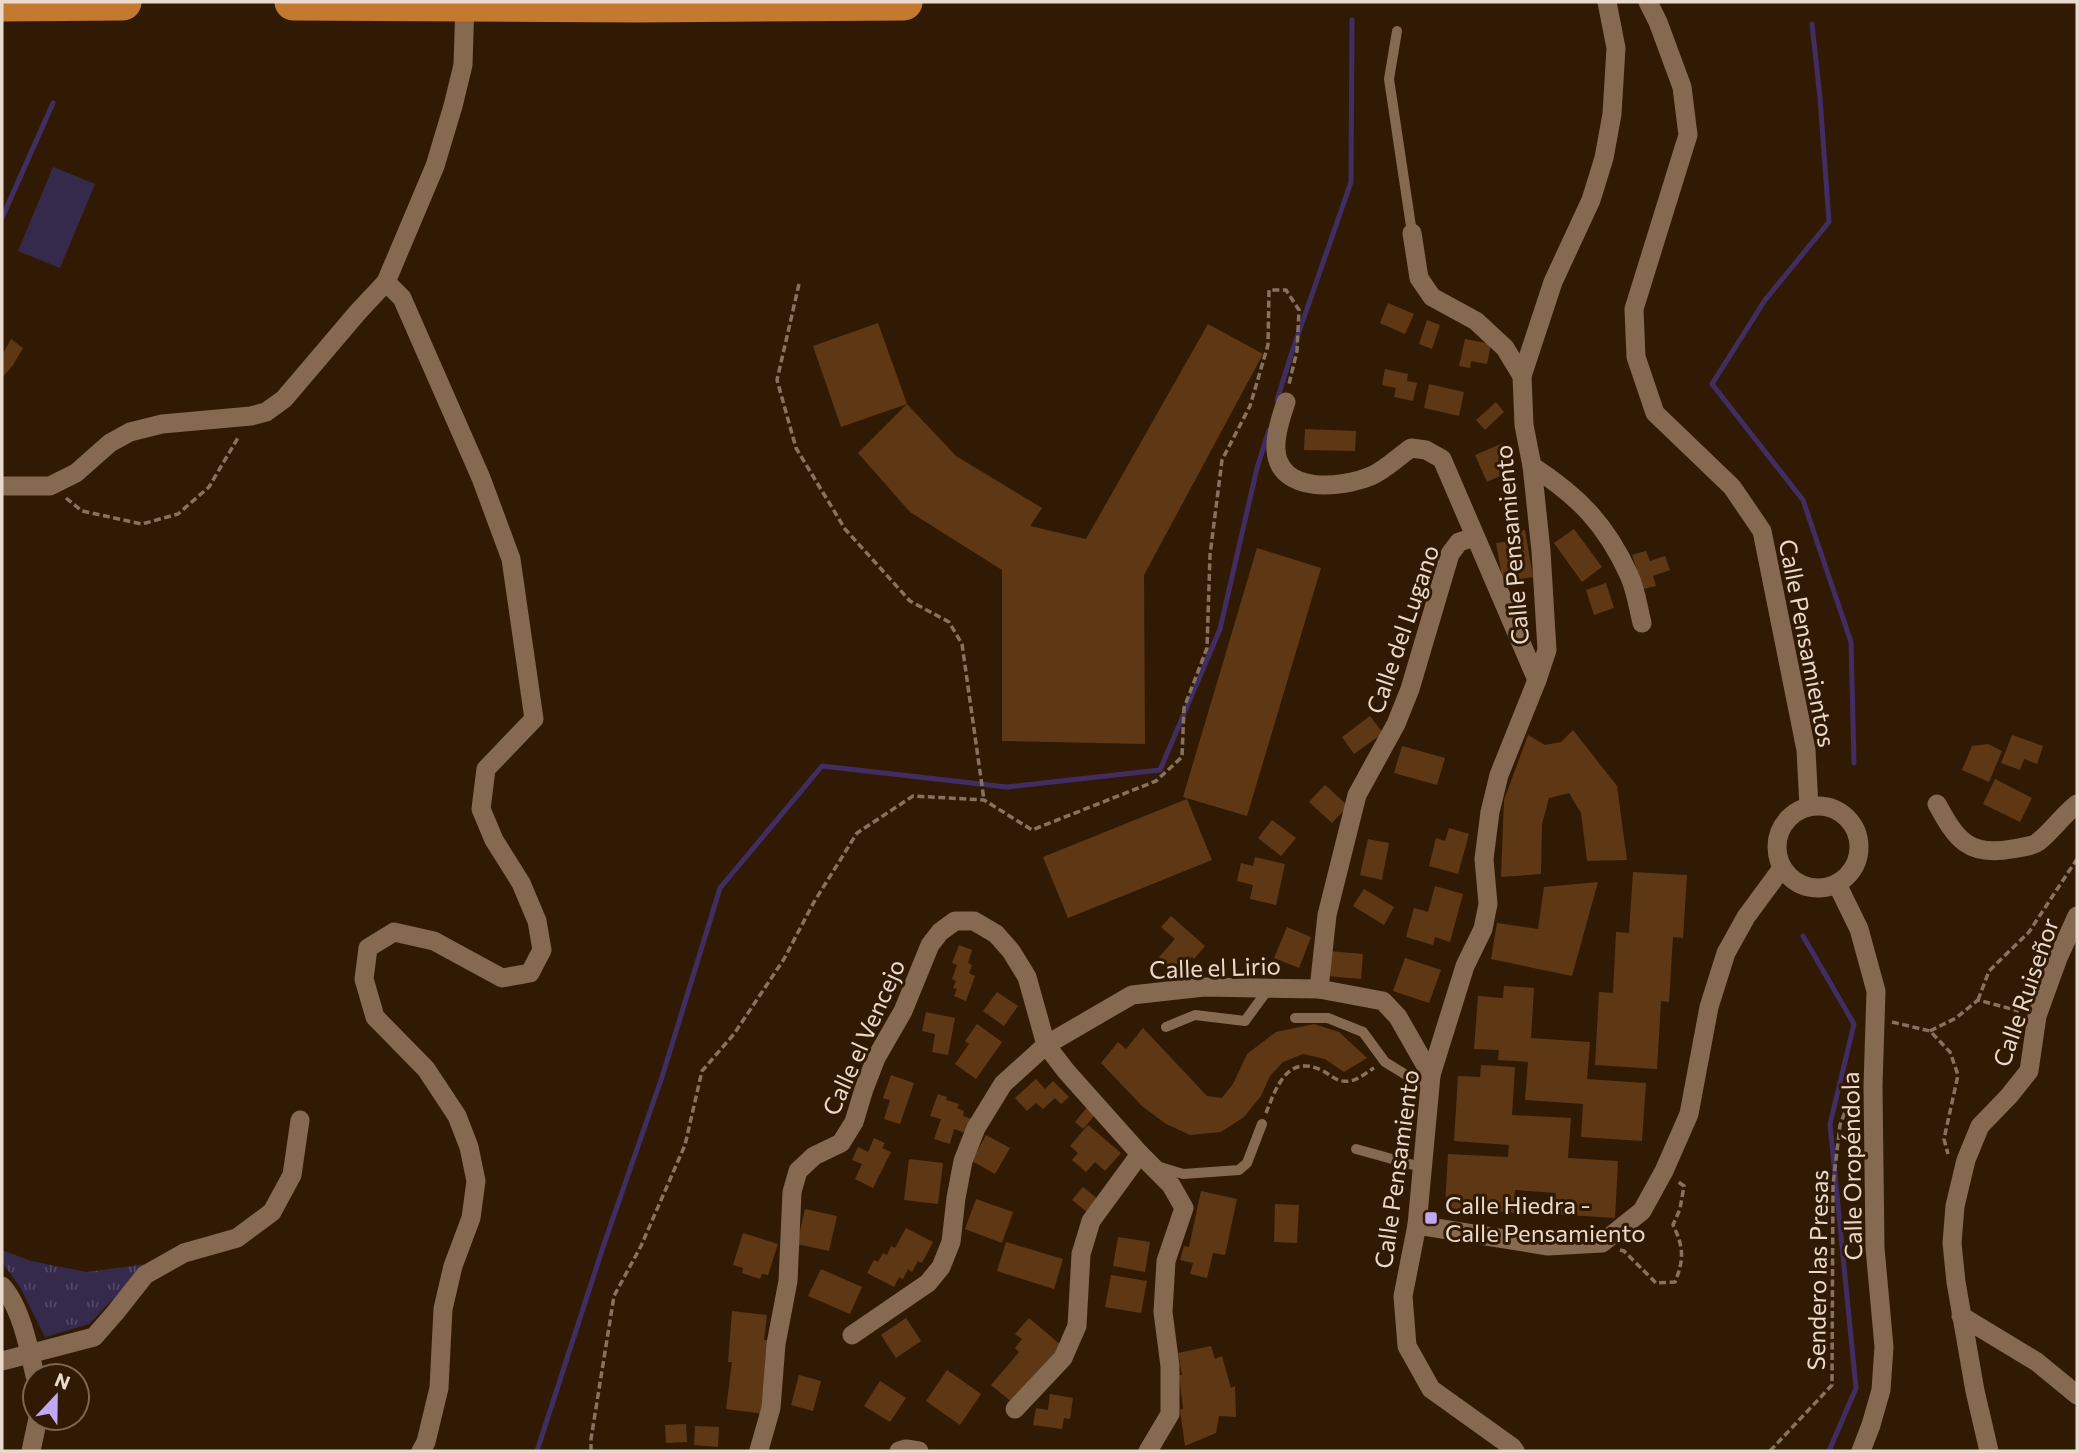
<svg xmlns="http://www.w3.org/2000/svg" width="2079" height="1453" viewBox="0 0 2079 1453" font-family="Commissioner,sans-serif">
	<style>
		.grass { fill: #362a4c }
		.park { fill: url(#park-tufts) }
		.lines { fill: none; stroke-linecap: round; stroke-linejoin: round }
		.stream { stroke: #422d62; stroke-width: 5 }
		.building { fill: #5e3814 }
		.path { stroke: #857260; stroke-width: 3.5; stroke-dasharray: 7 3.5; stroke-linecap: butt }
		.lane { stroke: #856951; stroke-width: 10 }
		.street { stroke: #856951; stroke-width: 19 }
		.highway { stroke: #c47930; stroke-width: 37 }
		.poi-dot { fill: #c1a8f3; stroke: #311a04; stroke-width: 2.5 }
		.labels { text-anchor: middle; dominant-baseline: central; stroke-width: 6; stroke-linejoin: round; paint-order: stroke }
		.street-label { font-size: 24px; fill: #eadacd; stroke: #311a04 }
		.poi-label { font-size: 24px; fill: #eadacd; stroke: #311a04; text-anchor: start }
	</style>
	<defs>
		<pattern id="park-tufts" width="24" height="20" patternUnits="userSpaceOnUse" patternTransform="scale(1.75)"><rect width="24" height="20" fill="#362a4c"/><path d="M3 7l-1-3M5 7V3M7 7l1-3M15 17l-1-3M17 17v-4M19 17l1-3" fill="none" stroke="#534865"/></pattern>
	</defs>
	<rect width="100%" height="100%" fill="#311a04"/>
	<polygon class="grass" points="53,167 95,184 60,268 18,251"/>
	<polygon class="park" points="2,1250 31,1261 87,1272 147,1264 89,1324 45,1337 20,1287 2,1262"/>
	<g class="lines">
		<g class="stream">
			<polyline points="1812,24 1820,98 1829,222 1765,300 1712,384 1803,500 1851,642 1854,763"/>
			<polyline points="2,218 53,103"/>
			<polyline points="1277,400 1292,352 1351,182 1352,20"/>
			<polyline points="1803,936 1854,1024 1830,1124 1856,1388 1829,1451"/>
			<polyline points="537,1451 603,1247 662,1077 720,888 822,766 1007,787 1160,770 1220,629 1257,468 1269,430"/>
		</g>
	</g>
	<g class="building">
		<polygon points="1388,303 1414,314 1405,334 1380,323"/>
		<polygon points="1427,320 1440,325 1432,349 1419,344"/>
		<polygon points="878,323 907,404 841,427 813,346"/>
		<polygon points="1208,324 1263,354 1144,575 1145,744 1002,741 1002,570 910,512 858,453 907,404 956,456 1042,508 1030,526 1086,539"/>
		<polygon points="11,339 23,348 13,365 2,378 2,355"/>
		<polygon points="1465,339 1491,344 1487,364 1471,361 1470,368 1459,366"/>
		<polygon points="1385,369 1408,374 1407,381 1417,383 1413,401 1394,397 1396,388 1382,385"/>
		<polygon points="1429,384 1464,392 1459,416 1424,408"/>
		<polygon points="1496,402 1504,412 1485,430 1476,420"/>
		<polygon points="1305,429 1356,431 1355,451 1304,450"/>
		<polygon points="1503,443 1515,469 1487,482 1475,455"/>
		<polygon points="1574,529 1602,567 1582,582 1554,543"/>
		<polygon points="1525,530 1533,577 1503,582 1496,543 1510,541 1508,532"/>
		<polygon points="1257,548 1321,568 1247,816 1183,797"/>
		<polygon points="1646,551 1650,561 1665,556 1670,570 1653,576 1656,586 1643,589 1632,555"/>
		<polygon points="1606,583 1614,608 1594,615 1586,590"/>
		<polygon points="1370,716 1383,733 1354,754 1342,737"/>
		<polygon points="1573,730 1617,786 1627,860 1587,861 1581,813 1569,793 1549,798 1542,824 1541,874 1501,877 1504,800 1528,735 1545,745 1561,742"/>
		<polygon points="2012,735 2043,746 2037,764 2024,759 2020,770 2001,763"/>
		<polygon points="1988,744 2002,751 1989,782 1962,770 1972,746"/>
		<polygon points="1402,746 1445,758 1437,785 1394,773"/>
		<polygon points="1995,779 2032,798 2020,822 1983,804"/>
		<polygon points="1325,785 1348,806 1332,823 1309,802"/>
		<polygon points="1187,799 1212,860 1068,918 1043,857"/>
		<polygon points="1272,820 1296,838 1281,856 1258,838"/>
		<polygon points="1449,828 1469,834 1458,874 1429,866 1436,838 1445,841"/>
		<polygon points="1368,839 1389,843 1382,880 1360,875"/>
		<polygon points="1255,857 1285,864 1276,905 1250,899 1253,885 1237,881 1241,863 1253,866"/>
		<polygon points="1633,872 1687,875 1683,938 1673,937 1669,1002 1661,1001 1657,1069 1595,1065 1599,992 1613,993 1616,932 1629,933"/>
		<polygon points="1598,882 1572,976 1491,959 1497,923 1538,929 1544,887"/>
		<polygon points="1435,886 1463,894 1450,942 1435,937 1433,945 1406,937 1414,908 1428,912"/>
		<polygon points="1364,889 1394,907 1384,925 1353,906"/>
		<polygon points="1171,916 1205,946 1194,959 1192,957 1177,973 1159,957 1175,939 1161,927"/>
		<polygon points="1287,927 1311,937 1299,968 1274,958"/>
		<polygon points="959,945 972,950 968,963 972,965 969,973 975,976 966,1001 954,996 957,989 953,988 956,981 952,979 957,965 952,963"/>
		<polygon points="1329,951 1363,954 1361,979 1327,976"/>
		<polygon points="1405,958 1441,970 1429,1003 1393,991"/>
		<polygon points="1504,986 1534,988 1531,1038 1590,1042 1587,1079 1646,1083 1642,1141 1581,1137 1583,1104 1525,1100 1528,1062 1498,1060 1499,1050 1474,1049 1478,996 1503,998"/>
		<polygon points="997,992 1018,1006 1004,1026 983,1011"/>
		<polygon points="926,1012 955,1018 948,1055 932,1052 935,1034 922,1031"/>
		<polygon points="977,1024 1002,1042 976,1079 955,1064 969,1044 965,1041"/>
		<polygon points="1314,1024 1339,1032 1367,1058 1344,1072 1325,1059 1303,1054 1283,1062 1270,1076 1261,1096 1244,1117 1221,1132 1190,1135 1166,1124 1142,1106 1101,1063 1118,1042 1126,1049 1143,1028 1207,1096 1222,1098 1233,1084 1247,1054 1276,1032"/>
		<polygon points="1481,1065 1515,1067 1512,1115 1571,1118 1568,1158 1618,1161 1615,1218 1554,1214 1556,1193 1515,1190 1514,1213 1445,1208 1448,1154 1508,1157 1509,1145 1454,1141 1458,1076 1480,1077"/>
		<polygon points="891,1075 914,1083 900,1124 884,1119 890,1100 883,1098"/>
		<polygon points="1036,1079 1045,1089 1053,1081 1069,1097 1061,1104 1055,1098 1043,1109 1036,1103 1027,1111 1015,1098"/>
		<polygon points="938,1094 947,1097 946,1100 959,1104 957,1108 964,1111 963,1116 972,1119 968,1134 954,1129 950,1144 934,1139 941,1119 930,1116"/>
		<polygon points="1088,1106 1096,1114 1083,1129 1075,1122"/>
		<polygon points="1088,1125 1121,1153 1105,1171 1095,1162 1086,1172 1072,1160 1078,1153 1070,1146"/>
		<polygon points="986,1135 1010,1148 995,1174 972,1161"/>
		<polygon points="874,1138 885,1143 882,1148 891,1152 873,1188 855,1179 862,1164 852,1160 858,1147 868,1152"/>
		<polygon points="909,1159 943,1163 938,1204 904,1200"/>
		<polygon points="1083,1187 1099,1200 1088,1213 1072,1200"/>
		<polygon points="1201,1191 1237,1199 1225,1255 1213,1253 1207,1278 1190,1274 1193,1263 1180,1260 1184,1246 1189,1247"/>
		<polygon points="976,1199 1013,1212 1002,1243 965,1229"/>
		<polygon points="1275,1204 1299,1205 1297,1243 1274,1242"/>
		<polygon points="805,1209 837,1216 829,1251 797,1244"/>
		<polygon points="906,1228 933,1242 922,1263 918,1261 912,1272 908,1269 903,1279 899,1277 894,1287 867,1273 874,1260 878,1262 883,1253 887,1255 891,1246 895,1248"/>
		<polygon points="743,1233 778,1244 768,1275 762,1274 760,1279 742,1273 743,1268 733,1265"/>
		<polygon points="1118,1237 1150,1242 1145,1272 1113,1266"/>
		<polygon points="1006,1242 1063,1259 1054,1289 997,1271"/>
		<polygon points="821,1269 862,1287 850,1314 808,1296"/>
		<polygon points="1111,1275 1147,1281 1141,1313 1105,1307"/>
		<polygon points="732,1311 767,1315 764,1340 768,1340 765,1361 770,1362 764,1414 726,1409 732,1362 728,1362"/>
		<polygon points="906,1318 921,1341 896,1358 881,1335"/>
		<polygon points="1029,1318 1062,1346 1013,1403 991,1385 1019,1352 1015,1348 1022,1339 1015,1334"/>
		<polygon points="1211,1346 1215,1359 1222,1356 1231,1388 1235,1386 1236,1417 1219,1416 1216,1433 1185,1446 1180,1410 1183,1409 1179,1375 1182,1375 1178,1353"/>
		<polygon points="947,1370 981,1394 960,1425 926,1401"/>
		<polygon points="799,1375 821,1381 813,1411 791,1405"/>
		<polygon points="880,1381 906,1398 890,1422 864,1406"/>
		<polygon points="1050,1394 1073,1398 1070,1419 1064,1418 1062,1429 1033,1425 1036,1408 1048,1410"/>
		<polygon points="686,1424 687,1442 666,1443 665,1425"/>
		<polygon points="695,1426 719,1427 718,1447 694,1445"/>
	</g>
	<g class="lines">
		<g class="path">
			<polyline points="799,284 777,380 796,448 845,529 910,601 949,622 962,644 984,800"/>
			<polyline points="66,498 82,511 142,524 178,514 209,487 239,436"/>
			<polyline points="1978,1000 1989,971 2029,932 2077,859"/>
			<polyline points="1892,1022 1930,1031 1950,1052 1958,1075 1944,1139 1948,1154"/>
			<polyline points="1930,1031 1956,1018 1978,1000 2019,1011"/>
			<path d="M1266,1113C1276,1088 1287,1054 1321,1070C1332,1075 1336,1083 1350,1081C1358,1080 1367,1072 1374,1068"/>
			<path d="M1620,1250L1624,1251L1656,1283L1675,1282C1684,1260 1684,1247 1673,1225L1680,1209L1684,1186L1677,1181"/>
			<polyline points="591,1451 591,1439 614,1296 641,1246 685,1145 702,1071 734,1034 784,959 814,902 857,833 913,796 984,800 1032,830 1156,781 1182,757 1184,708 1207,648 1210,555 1222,460 1250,406 1268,345 1269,290 1286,290 1299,310 1297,351 1289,384"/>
			<polyline points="1770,1451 1832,1385 1833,1185 1840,1125 1853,1091"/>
		</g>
		<g class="lane">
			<polyline points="1397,31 1389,79 1412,233"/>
			<polyline points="1295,1018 1328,1018 1363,1032 1385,1062 1429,1089"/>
			<polyline points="1166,1027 1195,1015 1245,1021 1269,988"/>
			<polyline points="1356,1149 1421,1167"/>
			<polyline points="1157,1166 1183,1174 1239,1170 1247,1163 1262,1124"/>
		</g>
		<g class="street">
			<polyline points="1648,2 1658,22 1682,87 1688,135 1634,309 1636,357 1655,413 1732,487 1762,531 1806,750 1809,807"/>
			<polyline points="1412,233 1419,278 1432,297 1476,321 1505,348 1522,376"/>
			<polyline points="386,282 402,298 481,478 511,559 534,719 486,769 481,809 494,840 521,883 537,921 542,950 530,973 502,978 434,941 394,932 368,948 364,979 375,1017 426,1069 457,1116 469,1147 476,1181 471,1218 453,1266 443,1309 439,1388 426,1442 421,1451"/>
			<path d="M1286,402C1281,417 1275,435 1276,450C1279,495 1342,488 1371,476C1385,470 1398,457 1411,448L1426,450L1442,459L1537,680"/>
			<path d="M1532,466C1578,496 1606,524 1629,575C1636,590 1638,607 1642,623"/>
			<polyline points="2,486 50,486 76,473 110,443 130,432 162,424 251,416 266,412 284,399 358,312 386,282 435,166 453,106 463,65 465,2"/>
			<path d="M1937,804C1956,839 1968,857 2012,849C2020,847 2032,847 2038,842C2052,831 2062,816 2077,804"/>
			<circle cx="1818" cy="847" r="41"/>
			<polyline points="1837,884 1859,929 1876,991 1873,1086 1875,1248 1884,1347 1881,1390 1871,1425 1861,1451"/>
			<polyline points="1319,989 1327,915 1357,795 1396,724 1410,689 1450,554 1459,542 1475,537"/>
			<polyline points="1417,1225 1548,1246 1602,1243 1642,1211 1664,1171 1689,1114 1709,1007 1726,953 1746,917 1782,868"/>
			<path d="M2,1286C21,1307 29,1348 35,1376"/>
			<polyline points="1961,1316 2037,1362 2077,1395"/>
			<polyline points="852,1335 928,1283 941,1267 951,1242 956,1198 963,1161 976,1128 1003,1084 1046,1045 1132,995 1204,987 1319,989 1383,1001 1398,1017 1431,1075"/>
			<polyline points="2,1361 94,1337 115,1313 145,1275 184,1253 237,1238 272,1212 292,1175 300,1120"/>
			<polyline points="1015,1409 1063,1358 1077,1326 1081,1254 1091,1221 1140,1154"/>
			<polyline points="759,1450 771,1408 776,1344 788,1281 792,1192 798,1171 814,1156 841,1143 854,1122 864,1089 876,1058 903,1011 930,945 940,932 955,921 974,921 996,934 1011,951 1027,977 1046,1045 1066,1071 1140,1154 1171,1185 1184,1208 1166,1261 1163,1312 1170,1366 1170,1414 1148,1451"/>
			<polyline points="31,1451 38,1418"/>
			<polyline points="899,1451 906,1449 919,1451"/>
			<polyline points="1515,1451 1512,1447 1431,1389 1407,1346 1403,1296 1417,1225 1431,1075 1465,966 1483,929 1488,904 1484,859 1490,812 1499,775 1537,680 1547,650 1541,551 1532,466 1524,425 1522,376 1553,282 1591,200 1604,158 1612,114 1616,48 1607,2"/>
			<polyline points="1989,1451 1975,1391 1956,1282 1952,1243 1955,1206 1966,1160 1980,1126 2009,1096 2029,1071 2037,1016 2058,958 2077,916"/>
		</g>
		<g class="highway">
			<polyline points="293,2 638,4 904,2"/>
			<polyline points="2,3 123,2"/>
		</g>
	</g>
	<rect class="poi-dot" x="1424" y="1211" width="14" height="14" rx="3.5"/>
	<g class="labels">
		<g class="street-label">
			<text transform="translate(1511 545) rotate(-95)">Calle Pensamiento</text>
			<text transform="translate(1402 629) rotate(-71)">Calle del Lugano</text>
			<text transform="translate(1808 643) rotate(79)">Calle Pensamientos</text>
			<text transform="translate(1215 967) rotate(-2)">Calle el Lirio</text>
			<text transform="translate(2025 992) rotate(-71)">Calle Ruiseñor</text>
			<text transform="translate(863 1037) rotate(-66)">Calle el Vencejo</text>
			<text transform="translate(1851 1166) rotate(-91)">Calle Oropéndola</text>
			<text transform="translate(1396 1169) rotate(-82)">Calle Pensamiento</text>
			<text transform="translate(1817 1270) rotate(-89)">Sendero las Presas</text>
		</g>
		<g class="poi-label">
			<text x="1445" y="1204">Calle Hiedra -<tspan x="1445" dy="28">Calle Pensamiento</tspan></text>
		</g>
	</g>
	<rect width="2079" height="1453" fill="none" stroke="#eadacd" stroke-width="7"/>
	<g transform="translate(56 1397) rotate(22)"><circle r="33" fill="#311a04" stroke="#7b6754" stroke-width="2"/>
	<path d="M0-5L12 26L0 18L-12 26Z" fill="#c1a8f3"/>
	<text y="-10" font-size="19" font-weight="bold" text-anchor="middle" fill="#eadacd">N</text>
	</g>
</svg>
